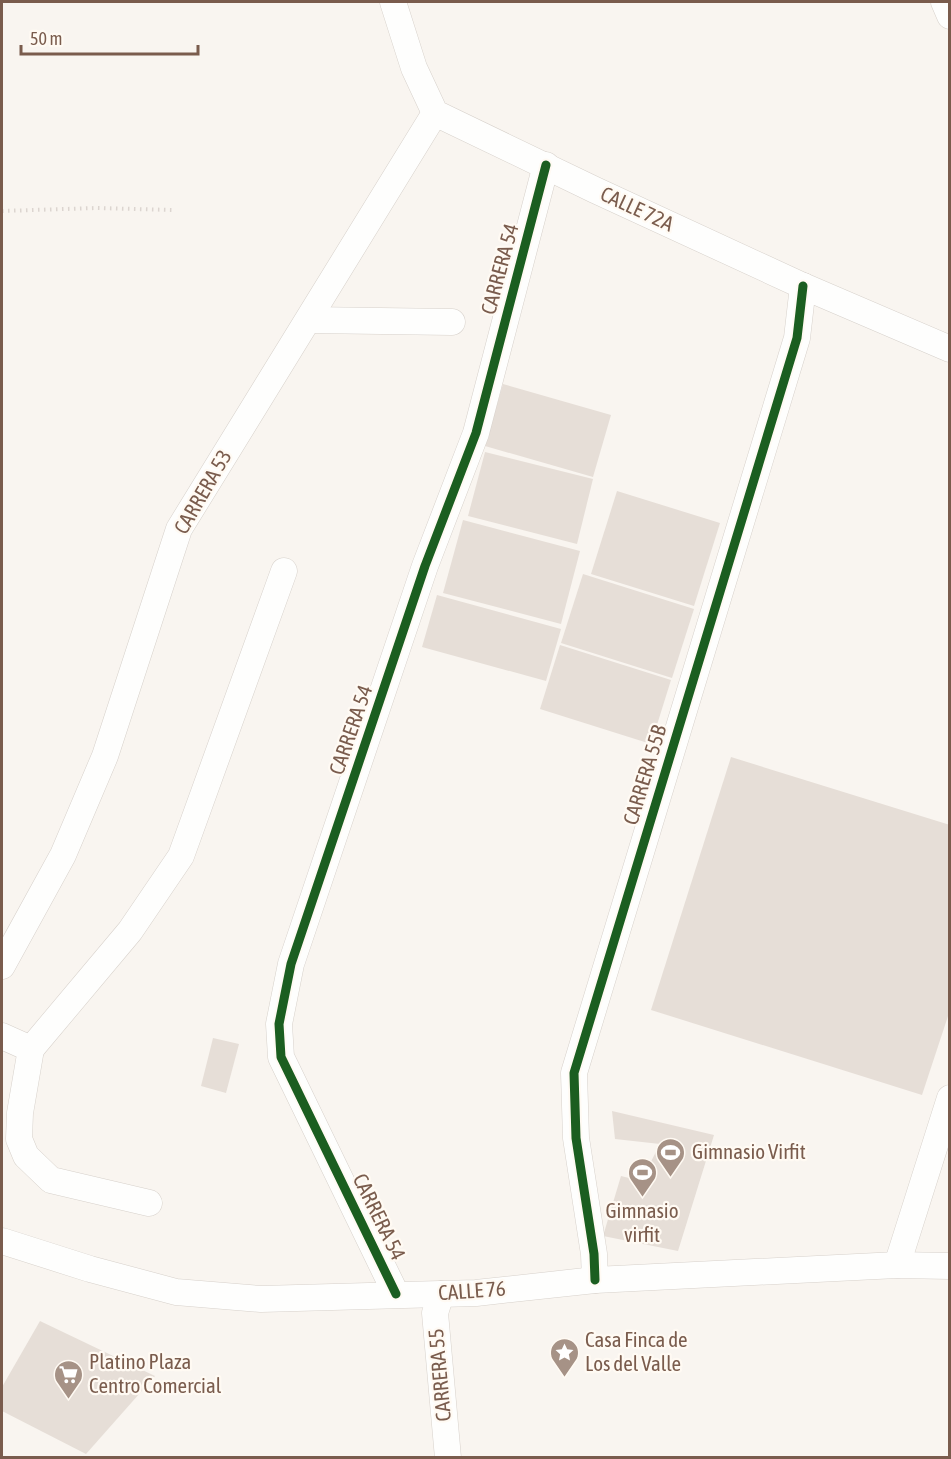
<svg xmlns="http://www.w3.org/2000/svg" width="951" height="1459" viewBox="0 0 951 1459" font-family="'Asap Condensed',sans-serif">
  <style>
    .building { fill: #e6ded7 }
    .lines { fill: none; stroke-linecap: round; stroke-linejoin: round }
    .minor-casing { stroke: #d7d1cb; stroke-width: 27 }
    .path { stroke: #dcd5d0; stroke-width: 4; stroke-dasharray: 1.5 4.5; stroke-linecap: butt }
    .minor { stroke: #fefefd; stroke-width: 26 }
    .cycleway-casing { stroke: #fffaf3; stroke-width: 13 }
    .cycleway { stroke: #1b5e20; stroke-width: 9 }
    .labels { text-anchor: middle; stroke-width: 4.5; stroke-linejoin: round; paint-order: stroke }
    .street-label { font-size: 21px; fill: #7a5c4d; stroke: #fffaf3 }
    .poi-label { font-size: 21px; fill: #7a5c4d; stroke: #fffaf3; text-anchor: start }
  </style>
  <rect width="100%" height="100%" fill="#f9f5f0"/>
  <g class="building">
    <path d="M503,384L611,415L593,477L485,446Z"/>
    <path d="M485,452L593,479L577,544L468,516Z"/>
    <path d="M617,491L720,523L694,606L591,574Z"/>
    <path d="M463,520L580,551L561,624L443,593Z"/>
    <path d="M583,574L694,609L672,678L561,643Z"/>
    <path d="M437,595L561,629L546,681L422,647Z"/>
    <path d="M560,645L671,680L651,744L540,709Z"/>
    <path d="M731,757L950,825V1010L922,1095L651,1010Z"/>
    <path d="M213,1038L239,1044L226,1093L201,1086Z"/>
    <path d="M612,1111L714,1135L678,1251L603,1236L621,1176L641,1181L660,1144L615,1139Z"/>
    <path d="M40,1321L155,1376L86,1454L2,1411V1387Z"/>
  </g>
  <g class="lines">
    <defs>
      <g id="minor">
        <path d="M393,2L414,68L435,113L595,190L803,286L950,349"/>
        <path d="M944,2L950,16"/>
        <path d="M309,320L452,322"/>
        <path d="M2,966L63,855L105,756L179,529L435,113"/>
        <path d="M2,1036L31,1049L20,1113L19,1139L26,1156L51,1180L149,1203"/>
        <path d="M31,1049L130,931L181,856L284,571"/>
        <path d="M2,1241L90,1269L176,1292L261,1299L476,1293L595,1280L897,1265L950,1266"/>
        <path d="M897,1265L950,1098"/>
        <path d="M595,1280L594,1254L576,1138L574,1073L797,338L803,286"/>
        <path d="M396,1294L281,1057L279,1024L291,964L425,566L476,433L546,165"/>
        <path d="M441,1294L435,1313L448,1458"/>
      </g>
    </defs>
    <use href="#minor" class="minor-casing"/>
    <path class="path" d="M2,211L96,208L174,210"/>
    <use href="#minor" class="minor"/>
    <defs>
      <g id="cycleway">
        <path d="M595,1280L594,1254L576,1138L574,1073L797,338L803,286"/>
        <path d="M396,1294L281,1057L279,1024L291,964L425,566L476,433L546,165"/>
      </g>
    </defs>
    <use href="#cycleway" class="cycleway-casing"/>
    <use href="#cycleway" class="cycleway"/>
  </g>
  <defs>
    <symbol id="stadium-pin" viewBox="-11 -11 22 30"><path d="M0 17L-7.5 6A9.5 9.5 0 1 1 7.5 6Z" fill="#a69286" stroke="#fffaf3"/><path d="M0-5a6.5 5 0 1 0 0 10a6.5 5 0 1 0 0-10ZM-3.5-1.8h7v3.6h-7Z" fill="#fff"/></symbol>
    <symbol id="sight-pin" viewBox="-11 -11 22 30"><path d="M0 17L-7.5 6A9.5 9.5 0 1 1 7.5 6Z" fill="#a69286" stroke="#fffaf3"/><path d="M0-6L1.8-2.2L6-1.7L2.9 1.2L3.7 5.4L0 3.3L-3.7 5.4L-2.9 1.2L-6-1.7L-1.8-2.2Z" fill="#fff"/></symbol>
    <symbol id="supermarket-pin" viewBox="-11 -11 22 30"><path d="M0 17L-7.5 6A9.5 9.5 0 1 1 7.5 6Z" fill="#a69286" stroke="#fffaf3"/><path d="M-6-5.5h2.5l.6 2H6L4.5 2H-2.5L-4.4-4H-6ZM-1.5 3.2a1.3 1.3 0 1 0 .1 0ZM3 3.2a1.3 1.3 0 1 0 .1 0Z" fill="#fff"/></symbol>
  </defs>
  <g fill-rule="evenodd">
    <use href="#stadium-pin" x="654" y="1136" width="33" height="45"/>
    <use href="#stadium-pin" x="626" y="1156" width="33" height="45"/>
    <use href="#sight-pin" x="548" y="1336" width="33" height="45"/>
    <use href="#supermarket-pin" x="52" y="1358" width="33" height="45"/>
  </g>
  <g class="labels">
    <g class="street-label">
      <text transform="translate(637 209) rotate(25)" y="7">CALLE 72A</text>
      <text transform="translate(500 269) rotate(-75)" y="7">CARRERA 54</text>
      <text transform="translate(203 492) rotate(-60)" y="7">CARRERA 53</text>
      <text transform="translate(351 730) rotate(-71)" y="7">CARRERA 54</text>
      <text transform="translate(645 775) rotate(-73)" y="7">CARRERA 55B</text>
      <text transform="translate(379 1217) rotate(64)" y="7">CARRERA 54</text>
      <text transform="translate(472 1291) rotate(-4)" y="7">CALLE 76</text>
      <text transform="translate(440 1375) rotate(-95)" y="7">CARRERA 55</text>
    </g>
    <g class="poi-label">
      <text x="692" y="1159">Gimnasio Virfit</text>
      <text x="642" y="1218" text-anchor="middle">Gimnasio<tspan x="642" dy="24">virfit</tspan></text>
      <text x="585" y="1347">Casa Finca de<tspan x="585" dy="24">Los del Valle</tspan></text>
      <text x="89" y="1369">Platino Plaza<tspan x="89" dy="24">Centro Comercial</tspan></text>
    </g>
  </g>
  <rect width="951" height="1459" fill="none" stroke="#7a5c4d" stroke-width="6"/>
  <path d="M21 45v9h177v-9" fill="none" stroke="#7a5c4d" stroke-width="3"/>
  <text x="30" y="45" font-size="18" fill="#7a5c4d" stroke="#fffaf3" stroke-width="4.5" paint-order="stroke">50 m</text>
</svg>
